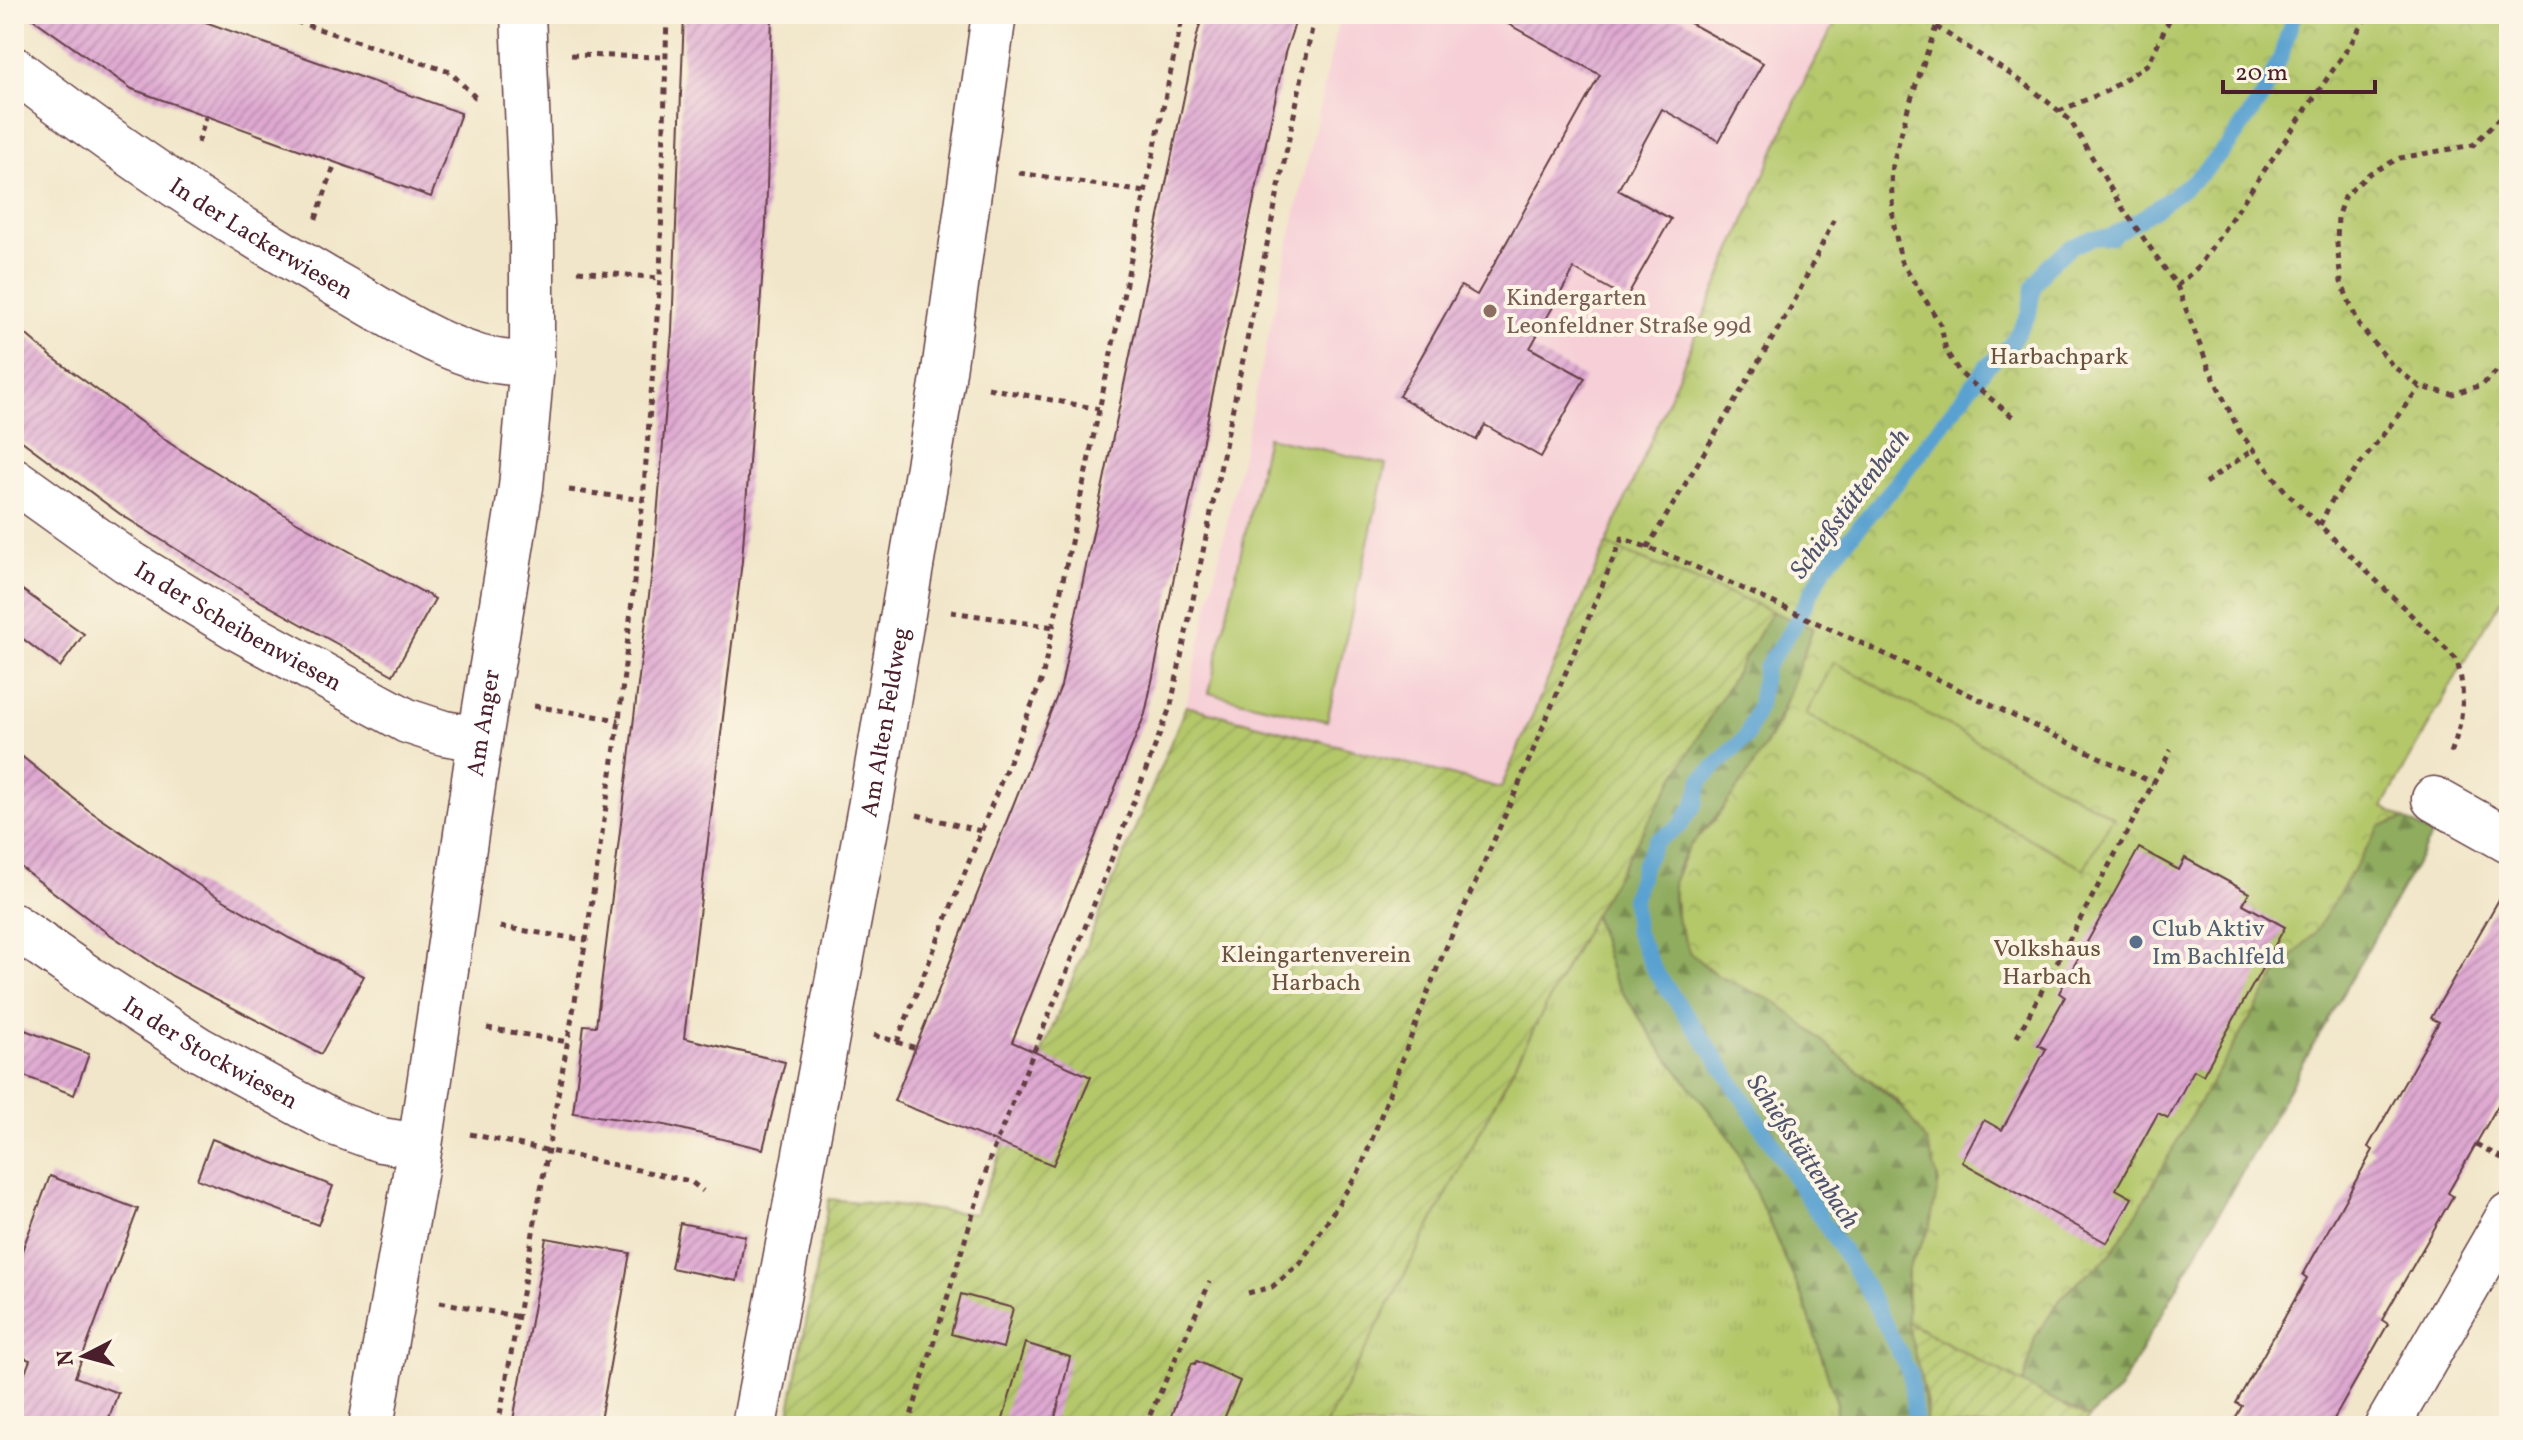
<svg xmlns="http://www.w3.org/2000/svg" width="2523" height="1440" viewBox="0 0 2523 1440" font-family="Vollkorn,serif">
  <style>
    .built { fill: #f6cfd7 }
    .grass { fill: url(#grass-tufts); stroke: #7f744b; stroke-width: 2 }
    .forest { fill: url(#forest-firs); stroke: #6c6645; stroke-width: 2 }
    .park { fill: url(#park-crowns); stroke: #7f744b; stroke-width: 2 }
    .garden { fill: url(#garden-furrows); stroke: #7f744b; stroke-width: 2 }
    .pitch { fill: #b4c86b; stroke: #7f744b; stroke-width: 2 }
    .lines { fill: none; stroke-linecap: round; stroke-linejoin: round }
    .stream { stroke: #59a1d0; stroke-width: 16 }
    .building { fill: url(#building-hatch) }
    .minor-casing { stroke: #633d43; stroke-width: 47 }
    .path { stroke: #633d43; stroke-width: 5; stroke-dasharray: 6 6; stroke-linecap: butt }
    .minor { stroke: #fff; stroke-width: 44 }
    .education-dot { fill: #8d6e63; stroke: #fcf5e5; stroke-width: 3 }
    .service-dot { fill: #5c6f8a; stroke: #fcf5e5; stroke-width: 3 }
    .labels { text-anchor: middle; stroke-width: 8; stroke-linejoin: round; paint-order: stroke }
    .street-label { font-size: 24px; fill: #4a1f2b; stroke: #fcf5e5 }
    .education-label { font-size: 24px; fill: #785e54; stroke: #fcf5e5; text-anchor: start }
    .park-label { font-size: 24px; fill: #6a523e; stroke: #fcf5e5 }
    .service-label { font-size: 24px; fill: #4e5e75; stroke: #fcf5e5; text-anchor: start }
    .water-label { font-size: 26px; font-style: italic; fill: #50536d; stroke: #fcf5e5 }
  </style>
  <defs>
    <pattern id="grass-tufts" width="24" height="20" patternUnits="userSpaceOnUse" patternTransform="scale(2)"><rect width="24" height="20" fill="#b4c86b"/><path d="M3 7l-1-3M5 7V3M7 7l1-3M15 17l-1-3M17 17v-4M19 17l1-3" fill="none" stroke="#9cab5d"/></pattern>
    <pattern id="forest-firs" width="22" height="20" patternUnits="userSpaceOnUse" patternTransform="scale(2)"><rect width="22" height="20" fill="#8fac5f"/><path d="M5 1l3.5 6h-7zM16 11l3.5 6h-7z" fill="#778b4f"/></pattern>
    <pattern id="park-crowns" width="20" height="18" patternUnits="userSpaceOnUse" patternTransform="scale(2)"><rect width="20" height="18" fill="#b4c86b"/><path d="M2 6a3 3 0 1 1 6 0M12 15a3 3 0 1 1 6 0" fill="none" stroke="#9cab5d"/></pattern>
    <pattern id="garden-furrows" width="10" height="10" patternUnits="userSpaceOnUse" patternTransform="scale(2)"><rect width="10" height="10" fill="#b4c86b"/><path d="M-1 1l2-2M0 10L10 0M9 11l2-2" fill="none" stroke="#9cab5d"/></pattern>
    <pattern id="building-hatch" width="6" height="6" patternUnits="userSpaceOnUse" patternTransform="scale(2)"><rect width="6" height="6" fill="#dfa9d2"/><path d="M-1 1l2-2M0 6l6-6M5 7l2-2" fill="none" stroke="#b789ab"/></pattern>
  </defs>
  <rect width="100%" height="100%" fill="#fcf5e5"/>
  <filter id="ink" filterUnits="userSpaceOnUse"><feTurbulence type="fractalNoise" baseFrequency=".0125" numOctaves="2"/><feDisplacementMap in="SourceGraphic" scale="16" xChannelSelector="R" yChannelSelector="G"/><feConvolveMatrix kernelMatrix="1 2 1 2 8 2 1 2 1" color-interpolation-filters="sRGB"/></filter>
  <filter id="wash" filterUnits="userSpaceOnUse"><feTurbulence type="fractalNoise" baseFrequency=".006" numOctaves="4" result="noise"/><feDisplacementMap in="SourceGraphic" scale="32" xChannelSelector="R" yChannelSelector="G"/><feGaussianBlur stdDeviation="1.8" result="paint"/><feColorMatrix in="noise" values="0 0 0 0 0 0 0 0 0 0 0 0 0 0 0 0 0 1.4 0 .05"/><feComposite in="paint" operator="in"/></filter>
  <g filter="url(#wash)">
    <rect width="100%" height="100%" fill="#f1e6c9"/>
    <path class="built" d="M1340,14H1840L1806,77L1501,788L1186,706Z"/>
    <path class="grass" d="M1594,914L1613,978L1660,1048L1733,1141L1804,1301L1837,1404V1426H1325Z"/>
    <g class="forest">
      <path d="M1772,611L1813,628C1787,699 1765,763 1713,820C1698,837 1674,861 1673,886C1672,922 1688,960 1721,977C1740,987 1764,992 1781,1005C1803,1022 1824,1043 1845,1061C1877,1087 1905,1103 1926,1140C1942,1168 1941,1206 1927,1234C1921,1245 1910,1258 1908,1271C1899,1325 1928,1373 1926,1426H1837V1404L1804,1301L1733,1141L1660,1048L1613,978L1594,914Z"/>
      <path d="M2404,819L2432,835L2119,1390L2088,1418L2023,1384L2035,1337L2064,1294L2109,1256L2138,1211L2188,1121L2278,972L2316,931L2380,826Z"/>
    </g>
    <path class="park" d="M1840,14H2509V588L2468,655L2383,807L2404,819L2380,826L2316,931L2278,972L2188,1121L2138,1211L2109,1256L2064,1294L2035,1337L2023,1384L1907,1322L1908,1269L1929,1230L1939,1182L1927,1142L1898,1101L1846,1061L1778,1003L1718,976L1690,953L1678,922L1673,883L1688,848L1717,817L1752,768L1778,723L1813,628L1606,545L1806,77Z"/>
    <g class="garden">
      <path d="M1606,545L1772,611L1594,914L1325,1426H787L829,1199L975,1214L1186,706L1501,788Z"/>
      <path d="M1907,1322L2088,1418L2085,1426H1926L1927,1403Z"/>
    </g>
    <g class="pitch">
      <path d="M1267,437L1386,464L1327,721L1209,693Z"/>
      <path d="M1834,662L2113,817L2084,869L1806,714Z"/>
    </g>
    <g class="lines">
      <path class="stream" d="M1916,1426L1910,1374L1866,1287L1715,1056L1654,970L1636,931L1633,899L1644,864L1656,841L1680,826L1695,804L1702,779L1746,737L1759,705L1765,668L1792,629L1826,565L1896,484L1986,367L2010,345L2029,314L2033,288L2047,266L2071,247L2092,238L2110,237L2154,210L2199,176L2228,146L2263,96L2281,56L2294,14"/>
    </g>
    <g id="blocks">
      <g class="building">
        <path d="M26,14H183L461,113L431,197L132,89Z"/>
        <path d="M684,14H772L766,224L742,561L684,1038L785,1062L763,1149L665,1125L573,1113L584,1025L596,1026L654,555L672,331Z"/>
        <path d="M1203,14H1298L1285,53L1145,714L1012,1042L1091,1077L1053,1165L894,1101L1061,686L1197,35Z"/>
        <path d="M1490,14H1674L1763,63L1719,141L1662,109L1618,190L1671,219L1626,298L1574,269L1530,348L1585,378L1541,457L1485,425L1476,440L1399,396L1461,286L1477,295L1600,75Z"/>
        <path d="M14,324L52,357L171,444L293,520L435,599L393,675L251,596L120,514L14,435Z"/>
        <path d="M14,584L84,634L60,667L14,632Z"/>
        <path d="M14,750L87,809L206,890L289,938L364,976L321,1054L172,976L99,927L14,862Z"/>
        <path d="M2139,848L2179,870L2185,858L2249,893L2243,904L2285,927L2203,1075L2194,1070L2168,1118L2158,1113L2116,1189L2132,1198L2107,1243L1962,1162L1984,1120L2002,1130L2046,1049L2038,1045L2065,997L2059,993Z"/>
        <path d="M2509,882V1086L2448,1193L2453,1196L2382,1320L2388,1324L2330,1426H2231L2242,1406L2236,1403L2307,1278L2303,1275L2373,1150L2368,1147L2439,1022L2431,1018Z"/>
        <path d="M14,1026L89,1054L74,1095L14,1072Z"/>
        <path d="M212,1139L333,1186L318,1225L197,1179Z"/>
        <path d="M50,1176L138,1209L75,1377L118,1393L106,1426H14V1401L30,1360L14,1354V1272Z"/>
        <path d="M680,1223L745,1236L737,1281L671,1268Z"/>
        <path d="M546,1238L630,1253L599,1426H512Z"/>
        <path d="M961,1294L1013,1308L1003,1348L951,1334Z"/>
        <path d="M1025,1343L1070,1357L1053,1426H1001Z"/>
        <path d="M1197,1361L1240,1381L1221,1426H1167L1192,1363L1195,1364Z"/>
      </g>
    </g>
  </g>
  <g filter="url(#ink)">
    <use href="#blocks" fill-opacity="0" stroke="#633d43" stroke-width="2"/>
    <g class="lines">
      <defs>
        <g id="minor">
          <path id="s1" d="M14,69C120,151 231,225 348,291C388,314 428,341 472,355C491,362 512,363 532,364"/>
          <path id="s2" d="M14,480L127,561L235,627L407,721L444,733L480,739"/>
          <path d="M2434,799L2509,841"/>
          <path id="s3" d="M14,926L90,979L197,1048L334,1123L381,1140L420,1146"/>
          <path id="s4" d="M371,1426L420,1146L480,739L521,487L532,364V224L523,14"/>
          <path id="s5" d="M754,1426L871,802L943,378L994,14"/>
          <path d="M2387,1426L2509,1215"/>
        </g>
      </defs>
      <use href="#minor" class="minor-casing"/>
      <g class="path">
        <path d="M273,14L450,72L475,97H480"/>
        <path d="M1916,14L2027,85L2070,120L2121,206L2177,286L2208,366L2239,431L2286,492L2456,659C2467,691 2463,722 2451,753"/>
        <path d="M1936,27L1908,108L1891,171L1893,221L1901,261L1941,325L1946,351L1960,373L2013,417"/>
        <path d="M571,55L665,57"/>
        <path d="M2509,109L2473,145L2400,158L2370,173L2344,197L2338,215L2337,244L2341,282L2359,325L2393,366L2420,387L2452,394L2482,385L2503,365L2509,346"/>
        <path d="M2059,111L2107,91L2148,64L2172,14"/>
        <path d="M198,143L206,117"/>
        <path d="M1019,173L1145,192"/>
        <path d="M316,219L335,163"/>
        <path d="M578,271L660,278"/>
        <path d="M2177,286L2199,266L2350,45L2368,14"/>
        <path d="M988,388L1099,409"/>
        <path d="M2205,483L2254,449"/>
        <path d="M569,490L643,500"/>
        <path d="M2320,525L2331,502L2420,387"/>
        <path d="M1647,548L1793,304L1834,220"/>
        <path d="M951,612L1054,627"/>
        <path d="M534,706L619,720"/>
        <path d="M917,815L981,831"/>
        <path d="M500,927L586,940"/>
        <path d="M487,1028L568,1042"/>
        <path d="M874,1035L897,1042L1042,679L1183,14"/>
        <path d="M2017,1037L2171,750"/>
        <path d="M897,1042L916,1048"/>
        <path d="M470,1134L690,1181L703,1191"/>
        <path d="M2476,1144L2509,1162"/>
        <path d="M14,1262L17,1263"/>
        <path d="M1248,1293L1272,1287L1300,1264L1361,1168L1438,966L1519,784L1622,538L1676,558L1887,655L2153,783"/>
        <path d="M440,1302L519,1317"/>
        <path d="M498,1426L586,940L619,720L643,500L660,278L667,14"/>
        <path d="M908,1426L991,1155L1084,930L1171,705L1315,14"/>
        <path d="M1145,1426L1210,1282"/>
      </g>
      <use href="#minor" class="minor"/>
    </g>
  </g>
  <circle class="education-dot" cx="1490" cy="311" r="8"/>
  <circle class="service-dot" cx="2136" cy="942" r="8"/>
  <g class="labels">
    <g class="street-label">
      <text dy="8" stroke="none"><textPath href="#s1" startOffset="300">In der Lackerwiesen</textPath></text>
      <text dy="8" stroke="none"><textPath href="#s2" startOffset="268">In der Scheibenwiesen</textPath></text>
      <text dy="8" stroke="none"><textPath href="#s5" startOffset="716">Am Alten Feldweg</textPath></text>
      <text dy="8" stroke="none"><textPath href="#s4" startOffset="712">Am Anger</textPath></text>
      <text dy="8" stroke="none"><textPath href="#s3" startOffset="234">In der Stockwiesen</textPath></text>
    </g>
    <g class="education-label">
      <text x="1506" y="305">Kindergarten<tspan x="1506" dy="28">Leonfeldner Straße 99d</tspan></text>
    </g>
    <g class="park-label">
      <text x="2059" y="364">Harbachpark</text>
      <text x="2047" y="956">Volkshaus<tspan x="2047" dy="28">Harbach</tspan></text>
      <text x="1316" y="962">Kleingartenverein<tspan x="1316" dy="28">Harbach</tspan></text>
    </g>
    <g class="service-label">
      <text x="2152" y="936">Club Aktiv<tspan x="2152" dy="28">Im Bachlfeld</tspan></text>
    </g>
    <g class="water-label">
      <text transform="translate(1849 503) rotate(-53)" y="9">Schießstättenbach</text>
      <text transform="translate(1804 1151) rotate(56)" y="9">Schießstättenbach</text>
    </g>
  </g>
  <rect width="2523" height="1440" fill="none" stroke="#fcf5e5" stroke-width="48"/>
  <g transform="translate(84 1356) rotate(264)" stroke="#fcf5e5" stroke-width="6" paint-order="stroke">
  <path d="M0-6L14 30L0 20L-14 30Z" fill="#4a1f2b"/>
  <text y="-12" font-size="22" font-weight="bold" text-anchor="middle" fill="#4a1f2b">N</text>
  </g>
  <path d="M2223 80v12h152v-12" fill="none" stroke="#4a1f2b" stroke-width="4"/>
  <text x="2235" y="80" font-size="24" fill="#4a1f2b" stroke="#fcf5e5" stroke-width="6" paint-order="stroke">20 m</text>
</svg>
